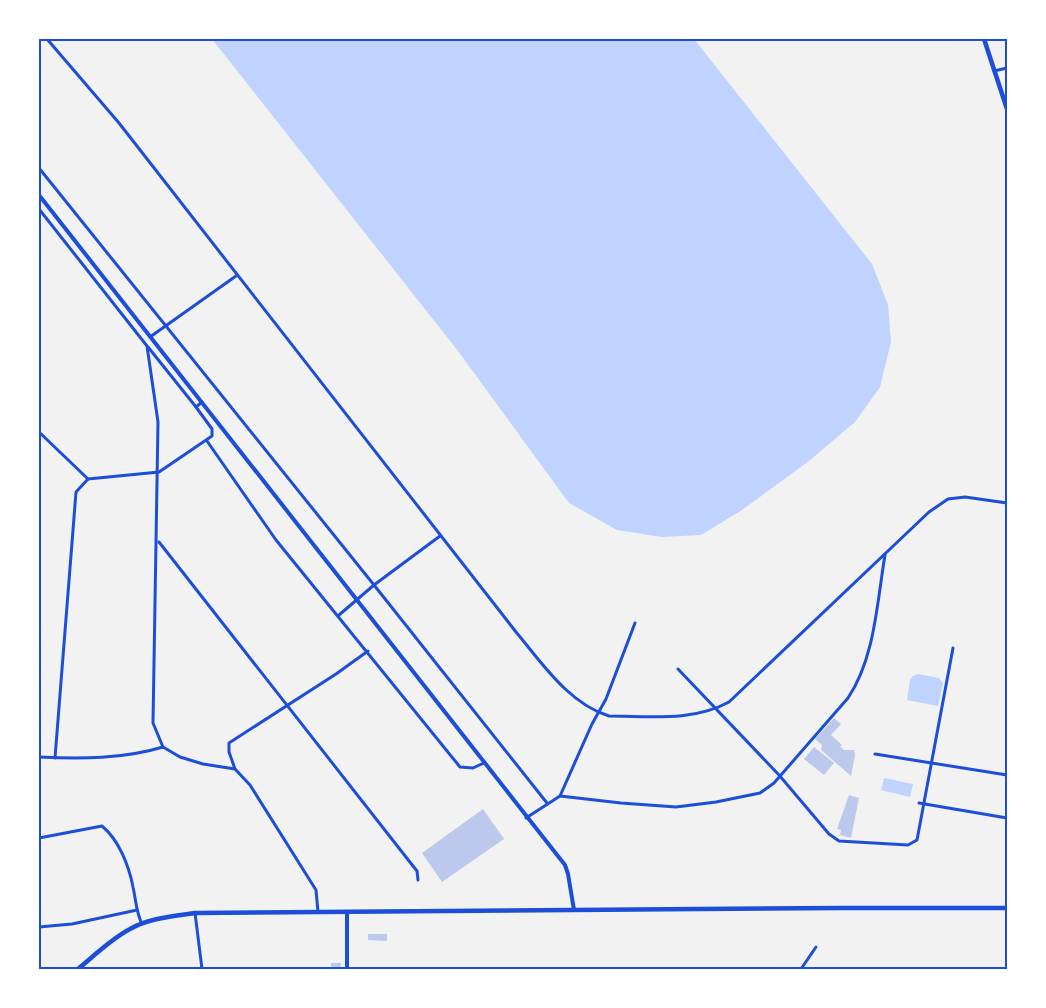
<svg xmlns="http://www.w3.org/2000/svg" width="1046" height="1008" viewBox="0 0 1046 1008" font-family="'Source Sans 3',sans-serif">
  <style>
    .water { fill: #bfd3fe }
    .building { fill: #bdc9ec }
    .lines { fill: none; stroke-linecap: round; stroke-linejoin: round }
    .minor { stroke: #1d4ed8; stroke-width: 3 }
    .tertiary { stroke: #1d4ed8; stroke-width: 4 }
    .secondary { stroke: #1d4ed8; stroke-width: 4.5 }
    .primary { stroke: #1d4ed8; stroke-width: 4.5 }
    .neatline { fill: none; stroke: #1d4ed8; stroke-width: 2 }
  </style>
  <rect width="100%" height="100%" fill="#f2f2f2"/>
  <g class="water">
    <path d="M212,39H694L872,264L888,305L891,342L880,387L855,422L809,461L742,510L701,535L662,537L617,530L569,503L458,351Z"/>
    <path d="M918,674L939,678L943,683L938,706L907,700L910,680L913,676Z"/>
    <path d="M884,778L913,784L910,797L881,790Z"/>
  </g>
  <g class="building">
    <path d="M834,718L841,724L831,735L842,745L840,746L844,750H854L855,755L851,776L821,750L822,745L815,739Z"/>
    <path d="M814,747L834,763L824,775L804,759Z"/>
    <path d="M849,795L859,798L851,838L840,835L841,830L837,829Z"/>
    <path d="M483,809L504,839L442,882L422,853Z"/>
    <path d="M368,934H387V941L368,940Z"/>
    <path d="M331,963H341L340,969H331Z"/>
  </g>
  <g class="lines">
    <g class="minor">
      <path d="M47,39L119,123L516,632C542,663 569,704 609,716C649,716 693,722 729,702L929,512L948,499L965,497L1007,503"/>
      <path d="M994,71L1007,68"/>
      <path d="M39,168L374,585L547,803"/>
      <path d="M39,209L147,346L158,422L153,723L163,747L180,757L203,764L235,769L250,785L316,890L318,912"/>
      <path d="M150,337L236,276"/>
      <path d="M148,347L196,407"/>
      <path d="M39,432L88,479L159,472L212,436V429L196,407L202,402"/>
      <path d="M207,441L276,540L460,767L473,768L484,763"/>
      <path d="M159,542L413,866L417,871L418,880"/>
      <path d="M339,615L374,585L440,536"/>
      <path d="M678,669L779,775L829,834L839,841L908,845L917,840L953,648"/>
      <path d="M875,754L1007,775"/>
      <path d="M39,757C80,759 124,759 163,747"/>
      <path d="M55,758L76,492L88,479"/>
      <path d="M235,769L229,752V743L336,674L368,651"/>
      <path d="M560,796L621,803L676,807L716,802L760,793L774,783L848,698C875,658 877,602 885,555"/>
      <path d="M919,803L1007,818"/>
      <path d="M526,818L560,796L592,724L606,699L635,623"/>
      <path d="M39,838L102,826C119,840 129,866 133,887C136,900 136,912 142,924"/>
      <path d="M195,913L202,969"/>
      <path d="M39,927L72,924L137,910"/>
      <path d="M539,969H540"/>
      <path d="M801,969L816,947"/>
    </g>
    <g class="tertiary">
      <path d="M39,195L565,865L568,874L574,910"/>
      <path d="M347,969V912"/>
    </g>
    <path class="secondary" d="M984,39L1007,109"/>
    <path class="primary" d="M78,969C95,955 111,939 130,929C149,918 174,916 195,913L842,908H1007"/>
  </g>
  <rect width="1046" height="1008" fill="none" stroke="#ffffff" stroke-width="81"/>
  <rect x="40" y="40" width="966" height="928" class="neatline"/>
</svg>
